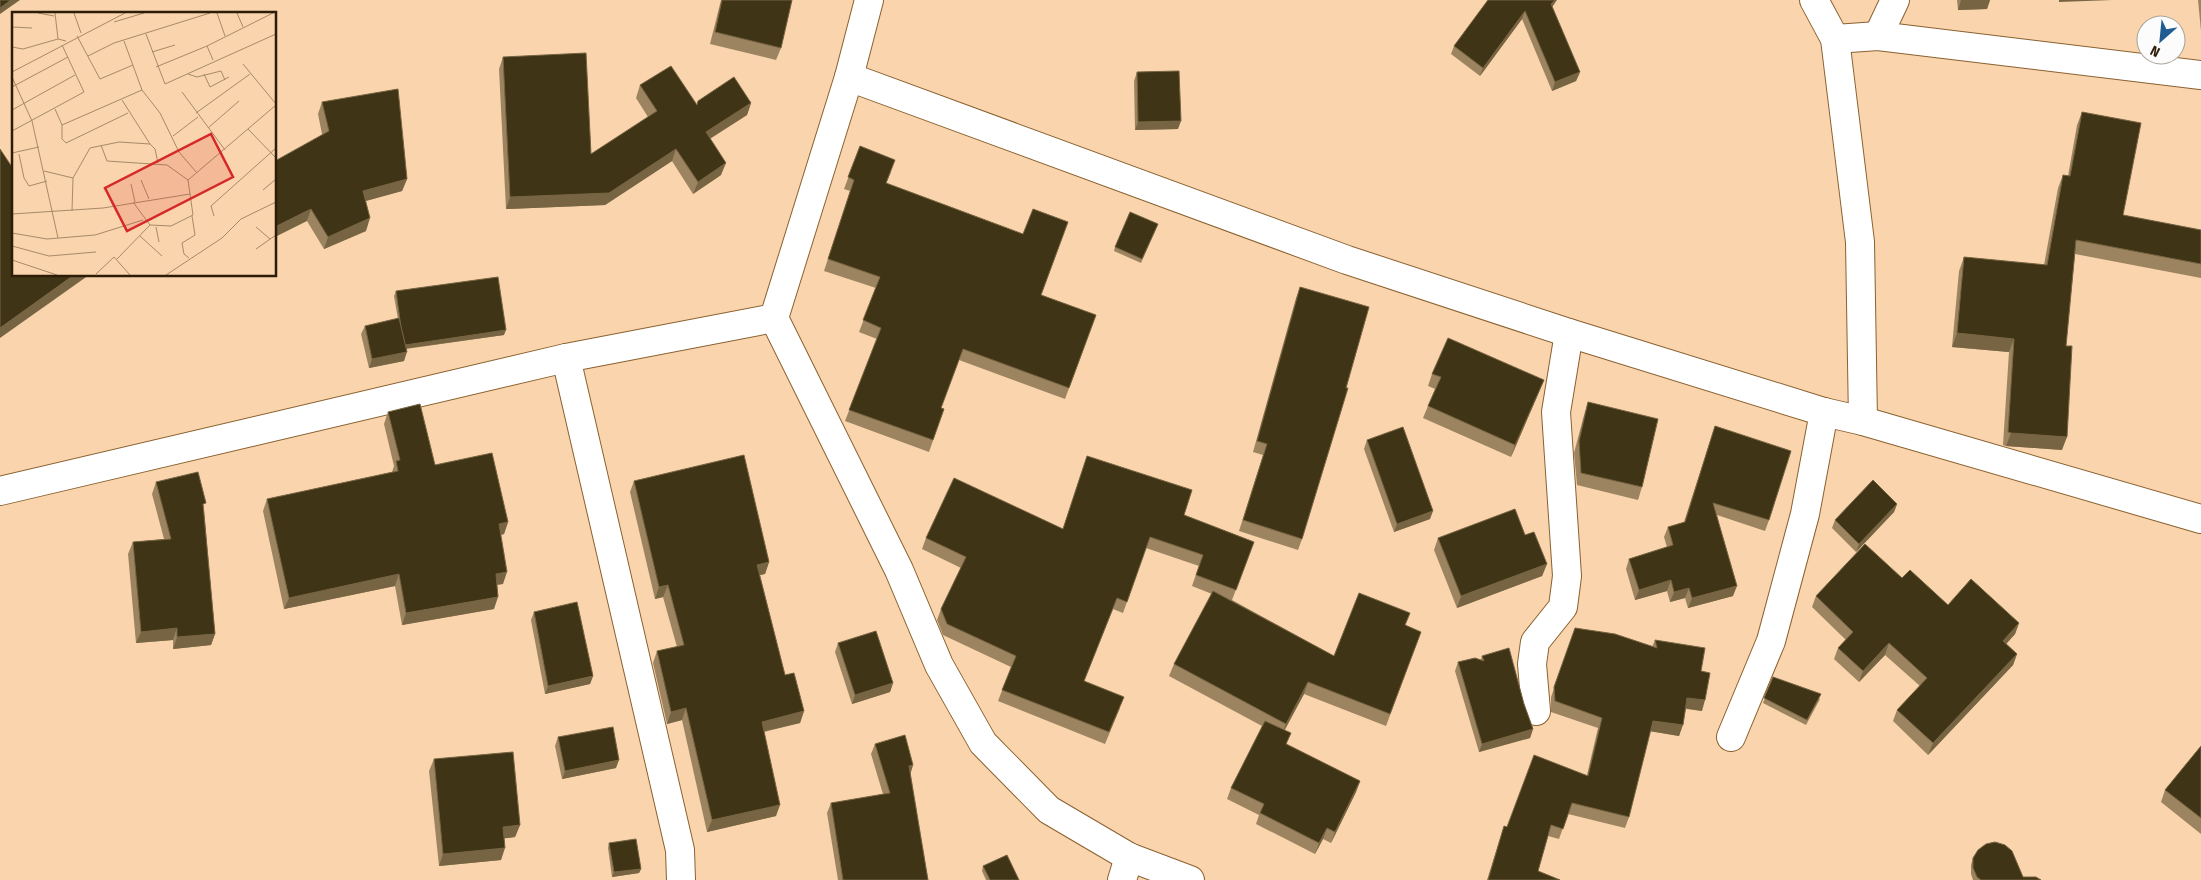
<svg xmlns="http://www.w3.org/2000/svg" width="2201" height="880" viewBox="0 0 2201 880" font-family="'Fira Sans Condensed',sans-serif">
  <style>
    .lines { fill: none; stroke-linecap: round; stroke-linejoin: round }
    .street-casing { stroke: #8a6130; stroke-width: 30 }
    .street { stroke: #fff; stroke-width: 28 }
    .wall { fill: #9c8460 }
    .shaded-wall { fill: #776442 }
    .building { fill: #3f3415; stroke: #776442 }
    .inset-road { fill: none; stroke: #a78a6a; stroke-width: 1 }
    .view { fill: #d62828; fill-opacity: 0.15; stroke: #d62828; stroke-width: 2.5 }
    .inset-edge { fill: none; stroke: #2d1c07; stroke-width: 2.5 }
  </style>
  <rect width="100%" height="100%" fill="#f9d4ac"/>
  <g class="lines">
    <defs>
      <g id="street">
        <path d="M1814,0L1835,39L1860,242L1863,421"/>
        <path d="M1878,36L1895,0"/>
        <path d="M1835,39L1878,36L2201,75"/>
        <path d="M849,77L869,0"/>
        <path d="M566,358L680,850L681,880"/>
        <path d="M0,491L566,358L774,318"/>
        <path d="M1536,711L1532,664L1535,642L1563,607L1567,576L1556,412L1569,333"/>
        <path d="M1731,737L1771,641L1805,514L1824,412"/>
        <path d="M1122,880L1129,857"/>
        <path d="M1190,880L1129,857L1049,810L983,743L939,665L899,570L774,318L849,77L1347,260L1569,333L1824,412L1863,421L2201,519"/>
      </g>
    </defs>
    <use href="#street" class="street-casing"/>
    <use href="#street" class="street"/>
  </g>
  <g class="wall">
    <path d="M721,0H792L781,48L776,60L710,44Z"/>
    <path d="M1488,0L1552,7L1580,72L1576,81L1552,91L1522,19L1480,76L1451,54L1454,46Z"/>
    <path d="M1957,0H1990L1987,9L1958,10Z"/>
    <path d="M2198,0H2201V31Z"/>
    <path d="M503,57L591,154L648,117L636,98L640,85L697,105L751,103L747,115L710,139L721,175L693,194L672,161L605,205L506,209L499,69Z"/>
    <path d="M1137,72L1178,129L1135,130L1134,81Z"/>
    <path d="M322,102L407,179L402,191L366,201V231L324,249L307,221L322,134L318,114Z"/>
    <path d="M2082,112L2123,215L2201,230V278L2075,254L2066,346L2062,450L2006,446L2003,445L2009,352L1952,347L1959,271L1964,257L2044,265L2058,188L2063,175L2068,176L2077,125Z"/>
    <path d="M860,146L891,172L886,184L1041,295L1096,315L1065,399L959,360L941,408L944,409L929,452L845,421L877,339L859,332L876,288L824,271L850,191L844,189Z"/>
    <path d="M1156,229L1141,263L1114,251L1115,247Z"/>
    <path d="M1300,287L1302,539L1298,550L1239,531L1263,455L1253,452L1296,298Z"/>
    <path d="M396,291L504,335L406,349L404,361L369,368L361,334L365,326L398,319L394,296Z"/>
    <path d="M1432,374L1539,392L1511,457L1423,418L1435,389L1428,386Z"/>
    <path d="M1588,402L1642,487L1638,500L1577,485L1574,453L1584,415Z"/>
    <path d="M388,412L435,465L508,522L504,534L501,535L503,584L497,585L494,609L402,625L395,586L284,609L263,511L267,499L392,472L394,466L384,424Z"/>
    <path d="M1715,426L1769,520L1765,531L1717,515L1733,596L1688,608L1685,598L1670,602L1667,591L1635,600L1626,569L1629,559L1667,547L1664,537L1668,527L1684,522Z"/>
    <path d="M1367,440L1430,519L1394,532L1364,449Z"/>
    <path d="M1087,456L1184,515L1254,542L1232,600L1334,656L1405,625L1421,632L1386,726L1304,694L1284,730L1287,744L1360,781L1356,792L1331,843L1323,839L1315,854L1256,824L1259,815L1227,799L1231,788L1262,726L1169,676L1174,664L1212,594L1192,586L1199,566L1146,548L1123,613L1113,609L1084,681L1120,708L1105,744L998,701L1011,667L943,635L937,620L941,609L961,568L922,549L926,538L1063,529Z"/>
    <path d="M634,481L769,562L765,574L760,575L785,675L804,711L800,723L764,732L776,816L707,832L682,720L667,724L653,663L657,651L677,647L663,597L655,599L630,492Z"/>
    <path d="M156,482L204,510L215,634L211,645L173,649V640L136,643L128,554L133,542L164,539L152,494Z"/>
    <path d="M1897,504L1894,512L1856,552L1832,528L1835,520Z"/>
    <path d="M1525,535L1547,564L1542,576L1457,608L1434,550L1438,538Z"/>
    <path d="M1902,578L1948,605L2019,623L2015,634L2006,644L2017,654L2013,665L1928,755L1893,721L1897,710L1920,686L1885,655L1859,682L1834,659L1838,648L1846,640L1812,607L1816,596Z"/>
    <path d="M534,612L593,676L590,684L545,694L531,620Z"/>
    <path d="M1575,628L1652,647L1655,640L1701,671L1702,711L1686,709L1679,736L1650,731L1629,817L1625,828L1568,814L1559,839L1548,836L1538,871L1560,880H1487L1504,826L1507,827L1587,775L1598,728L1551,712V697Z"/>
    <path d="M838,643L893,683L890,692L852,704L835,652Z"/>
    <path d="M1482,656L1524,704L1533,729L1530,738L1479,752L1455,671L1458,662L1481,660Z"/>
    <path d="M1773,677L1820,699L1806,725L1763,703Z"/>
    <path d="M558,737L616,768L562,779L555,746Z"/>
    <path d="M875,744L913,765L910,774L928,880H838L827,813L831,803L883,794L871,754Z"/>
    <path d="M2201,746V834L2161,802L2165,790Z"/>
    <path d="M434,759L520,825L515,837L504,838L501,860L439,866L429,771Z"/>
    <path d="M609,843L641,869L639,873L612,877L608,848Z"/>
    <path d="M1973,858L2023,877L2041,880H1973L1971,874V865Z"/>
    <path d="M983,866L1019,880H986L982,871Z"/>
  </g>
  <g class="shaded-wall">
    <path d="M11,0H20L0,14V8Z"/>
    <path d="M1555,0H1557L1548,13L1551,4Z"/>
    <path d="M1961,0H1990L1987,9L1958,10Z"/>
    <path d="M2059,0H2112L2059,2Z"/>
    <path d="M1525,11L1522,19L1480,76L1483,68Z"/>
    <path d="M1580,72L1576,81L1552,91L1555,82Z"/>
    <path d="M751,103L747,115L701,144L706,132Z"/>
    <path d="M1181,121L1178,129L1135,130L1138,122Z"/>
    <path d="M676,149L672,161L605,205L506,209L510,197Z"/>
    <path d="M726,163L721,175L693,194L698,182Z"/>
    <path d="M407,179L402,191L358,203L363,191Z"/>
    <path d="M311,209L307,221L275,237V227Z"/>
    <path d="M370,218L366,231L324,249L328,237Z"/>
    <path d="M74,275H89L0,338V328Z"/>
    <path d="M506,330L504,335L402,349L404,345Z"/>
    <path d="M1957,333L2014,339L2009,352L1952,347Z"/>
    <path d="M407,352L404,361L369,368L372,359Z"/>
    <path d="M1544,380L1539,392L1511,457L1515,445Z"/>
    <path d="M2011,433L2067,437L2062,450L2006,446Z"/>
    <path d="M1897,504L1894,512L1856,552L1859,544Z"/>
    <path d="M1433,511L1430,519L1394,532L1397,524Z"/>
    <path d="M508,522L504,534L495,536L499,524Z"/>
    <path d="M769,562L765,574L753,576L757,565Z"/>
    <path d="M1547,564L1542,576L1457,608L1461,596Z"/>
    <path d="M507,572L503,584L491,585L496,574Z"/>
    <path d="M399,574L395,586L284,609L289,598Z"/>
    <path d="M1671,580L1667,591L1635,600L1639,590Z"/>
    <path d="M668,585L663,597L655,599L659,587Z"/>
    <path d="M1737,586L1733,596L1688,608L1692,598Z"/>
    <path d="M1689,588L1685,598L1670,602L1674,592Z"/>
    <path d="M498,597L494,609L402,625L406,613Z"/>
    <path d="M2019,623L2015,634L1999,652L2003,641Z"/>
    <path d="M177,628L173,640L136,643L141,632Z"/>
    <path d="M215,634L211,645L173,649L177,637Z"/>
    <path d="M1889,643L1885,655L1859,682L1863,671Z"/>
    <path d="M2017,654L2013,665L1928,755L1933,743Z"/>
    <path d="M593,676L590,684L545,694L548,686Z"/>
    <path d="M1308,682L1304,694L1281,737L1286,724Z"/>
    <path d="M893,683L890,692L852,704L855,695Z"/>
    <path d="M1687,698L1705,700L1702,711L1684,708Z"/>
    <path d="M686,708L682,720L667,724L671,712Z"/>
    <path d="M804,711L800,723L757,733L762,722Z"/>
    <path d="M1653,721L1683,725L1679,736L1649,731Z"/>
    <path d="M1533,729L1530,738L1479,752L1482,744Z"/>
    <path d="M619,760L616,768L562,779L565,771Z"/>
    <path d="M913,765L910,775L909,766Z"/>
    <path d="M1360,781L1356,792L1331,843L1335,832Z"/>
    <path d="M780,805L776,816L707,832L712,820Z"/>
    <path d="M520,825L515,837L499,839L503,827Z"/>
    <path d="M1327,828L1323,839L1315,854L1319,843Z"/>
    <path d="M505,848L501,860L439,866L443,854Z"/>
    <path d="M641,869L639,873L612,877L614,872Z"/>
  </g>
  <g class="building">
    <path d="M0,0H11L0,8Z"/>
    <path d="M722,0H792L781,48L715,32Z"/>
    <path d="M1488,0H1555L1551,4L1580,72L1555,82L1525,11L1483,68L1454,46Z"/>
    <path d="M586,53L591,154L657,111L640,85L671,66L697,105L698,101L734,77L751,103L706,132L726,163L698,182L676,149L609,193L510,197L503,57Z"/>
    <path d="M1179,71L1181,121L1138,122L1137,72Z"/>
    <path d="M398,89L407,179L363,191L370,218L328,237L311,209L275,227V161L329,131L322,102Z"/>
    <path d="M2082,112L2141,123L2123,215L2201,230V264L2076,240L2066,346H2072L2067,437L2011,433L2008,432L2014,339L1957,333L1964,257L2047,265L2063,175L2070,176Z"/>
    <path d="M860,146L895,160L886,183L1023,234L1033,209L1068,222L1041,295L1096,315L1069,388L963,349L941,408L944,409L933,440L849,410L881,328L863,320L880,277L828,259L854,180L848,177Z"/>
    <path d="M0,149L14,170V275H74L0,328Z"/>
    <path d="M1130,212L1158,224L1142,259L1115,247Z"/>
    <path d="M498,277L506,330L405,345L401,328L396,291Z"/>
    <path d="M1300,287L1369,307L1346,388H1348L1302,539L1243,520L1267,444L1257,441Z"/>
    <path d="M399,318L407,352L372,359L365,326Z"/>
    <path d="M1448,338L1544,380L1515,445L1428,406L1441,377L1432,374Z"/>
    <path d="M1588,402L1658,419L1642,487L1581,473L1579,441Z"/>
    <path d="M420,404L435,465L492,453L508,522L499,524L507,572L496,574L498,597L406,613L399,574L289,598L267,499L398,471L396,461L400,460L388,412Z"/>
    <path d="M1715,426L1791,451L1769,520L1713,503L1737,586L1692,598L1689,588L1674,592L1671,580L1639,590L1629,559L1673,545L1668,527L1685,522Z"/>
    <path d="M1403,427L1433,511L1397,524L1367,440Z"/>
    <path d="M744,455L769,562L757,565L785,675L794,673L804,711L762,722L780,805L712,820L686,708L671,712L657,651L684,645L668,585L659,587L634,481Z"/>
    <path d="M1087,456L1192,490L1184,515L1254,542L1236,590L1196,575L1203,555L1150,537L1127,602L1117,598L1084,681L1124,697L1109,732L1002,690L1016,656L947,624L941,609L966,557L926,538L954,478L1063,529Z"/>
    <path d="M198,472L206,503L203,504L215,634L177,637V628L141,632L133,542L171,539L156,482Z"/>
    <path d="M1873,480L1897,504L1859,544L1835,520Z"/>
    <path d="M1515,509L1525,535L1534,532L1547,564L1461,596L1438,538Z"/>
    <path d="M1865,544L1902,578L1910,570L1948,605L1971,579L2019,623L2003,641L2017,654L1933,743L1897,710L1927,678L1889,643L1863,671L1838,648L1853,632L1816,596Z"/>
    <path d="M1213,591L1334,656L1359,593L1410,613L1405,625L1421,632L1390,714L1308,682L1286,724L1174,664Z"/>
    <path d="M577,602L593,676L548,686L534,612Z"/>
    <path d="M1575,628L1615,634L1657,648L1655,640L1705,648L1701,671L1710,673L1705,700L1687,698L1683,725L1653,721L1629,817L1572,803L1563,829L1551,825L1538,871L1560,880H1488L1504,826L1507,827L1534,755L1588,776L1602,718L1555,701L1554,687Z"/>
    <path d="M876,631L893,683L855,695L838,643Z"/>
    <path d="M1509,648L1524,704L1533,729L1482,744L1458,662L1475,658L1484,661L1482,656Z"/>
    <path d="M1773,677L1821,694L1807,720L1764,698Z"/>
    <path d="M1265,721L1291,733L1286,744L1360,781L1335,832L1327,828L1319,843L1260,813L1264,804L1231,788Z"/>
    <path d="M613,727L619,760L565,771L558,737Z"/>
    <path d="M905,735L913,765L909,766L928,880H843L831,803L890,793L875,744Z"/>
    <path d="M2201,746V818L2165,790Z"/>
    <path d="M513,752L520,825L503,827L505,848L443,854L434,759Z"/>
    <path d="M636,839L641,869L614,872L609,843Z"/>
    <path d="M1995,842L2005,845L2012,851L2023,877H2036L2041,880H1981L1977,877L1973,868V858L1978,850L1986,844Z"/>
    <path d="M1007,855L1019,880H990L983,866Z"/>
  </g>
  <g transform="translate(12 12)">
    <rect width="264" height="264" fill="#f9d4ac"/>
    <path class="inset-road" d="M26,1L42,4M43,1L46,27M62,1L69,21M205,1L213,24M225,1L231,15M102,10L132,1M0,15L20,16M134,22L153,72L264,22M65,24L88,67L121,53M112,29L130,78L148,101L167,140L185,161M195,34L201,48M0,35L11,37L46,27L54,29M140,40L163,33M76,44L102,31L198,1M231,52L264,92M144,55L195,34L261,1M0,60L113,1M176,62L185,65L209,59L213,68M192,62L198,75L217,65M0,65L20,109L46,226M0,75L56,45M170,80L213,138M110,88L138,132M43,97L50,113V127L54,131L116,101M0,98L63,63M184,101L238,62M50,113L130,78M196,116L227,89M236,117L264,146M0,119L72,80L50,33M161,124L186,105M0,141L27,135M7,142L12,166L17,174L35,169M32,159L61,166M129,168L137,187M176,168L264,93M119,172L123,190M251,178L264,167M121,190L138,213L159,214L181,203L178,182M60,199L61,166L78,136L107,130L138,132L143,137L146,151M0,202L91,196L178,182L176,168L155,153L95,149L89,133M202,204L199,194L264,136M144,215L147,230M244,215L258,227M0,221L35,227L83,223L131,208M128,224L150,244M0,234L37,244L84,240M244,237L264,223M177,246L172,242L170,231L183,223L180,204M105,247L138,213M0,248L45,263M84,262L102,245L118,263M154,263L210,226L229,207L264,190"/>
    <path class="view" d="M199,122L221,165L115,219L93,176Z"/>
    <rect width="264" height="264" class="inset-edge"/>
  </g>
  <g transform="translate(2161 40) rotate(207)"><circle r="24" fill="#fcfcfc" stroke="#a9a29a"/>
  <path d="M0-4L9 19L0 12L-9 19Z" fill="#1f5c92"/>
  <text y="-8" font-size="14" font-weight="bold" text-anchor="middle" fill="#2d1c07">N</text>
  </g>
</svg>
